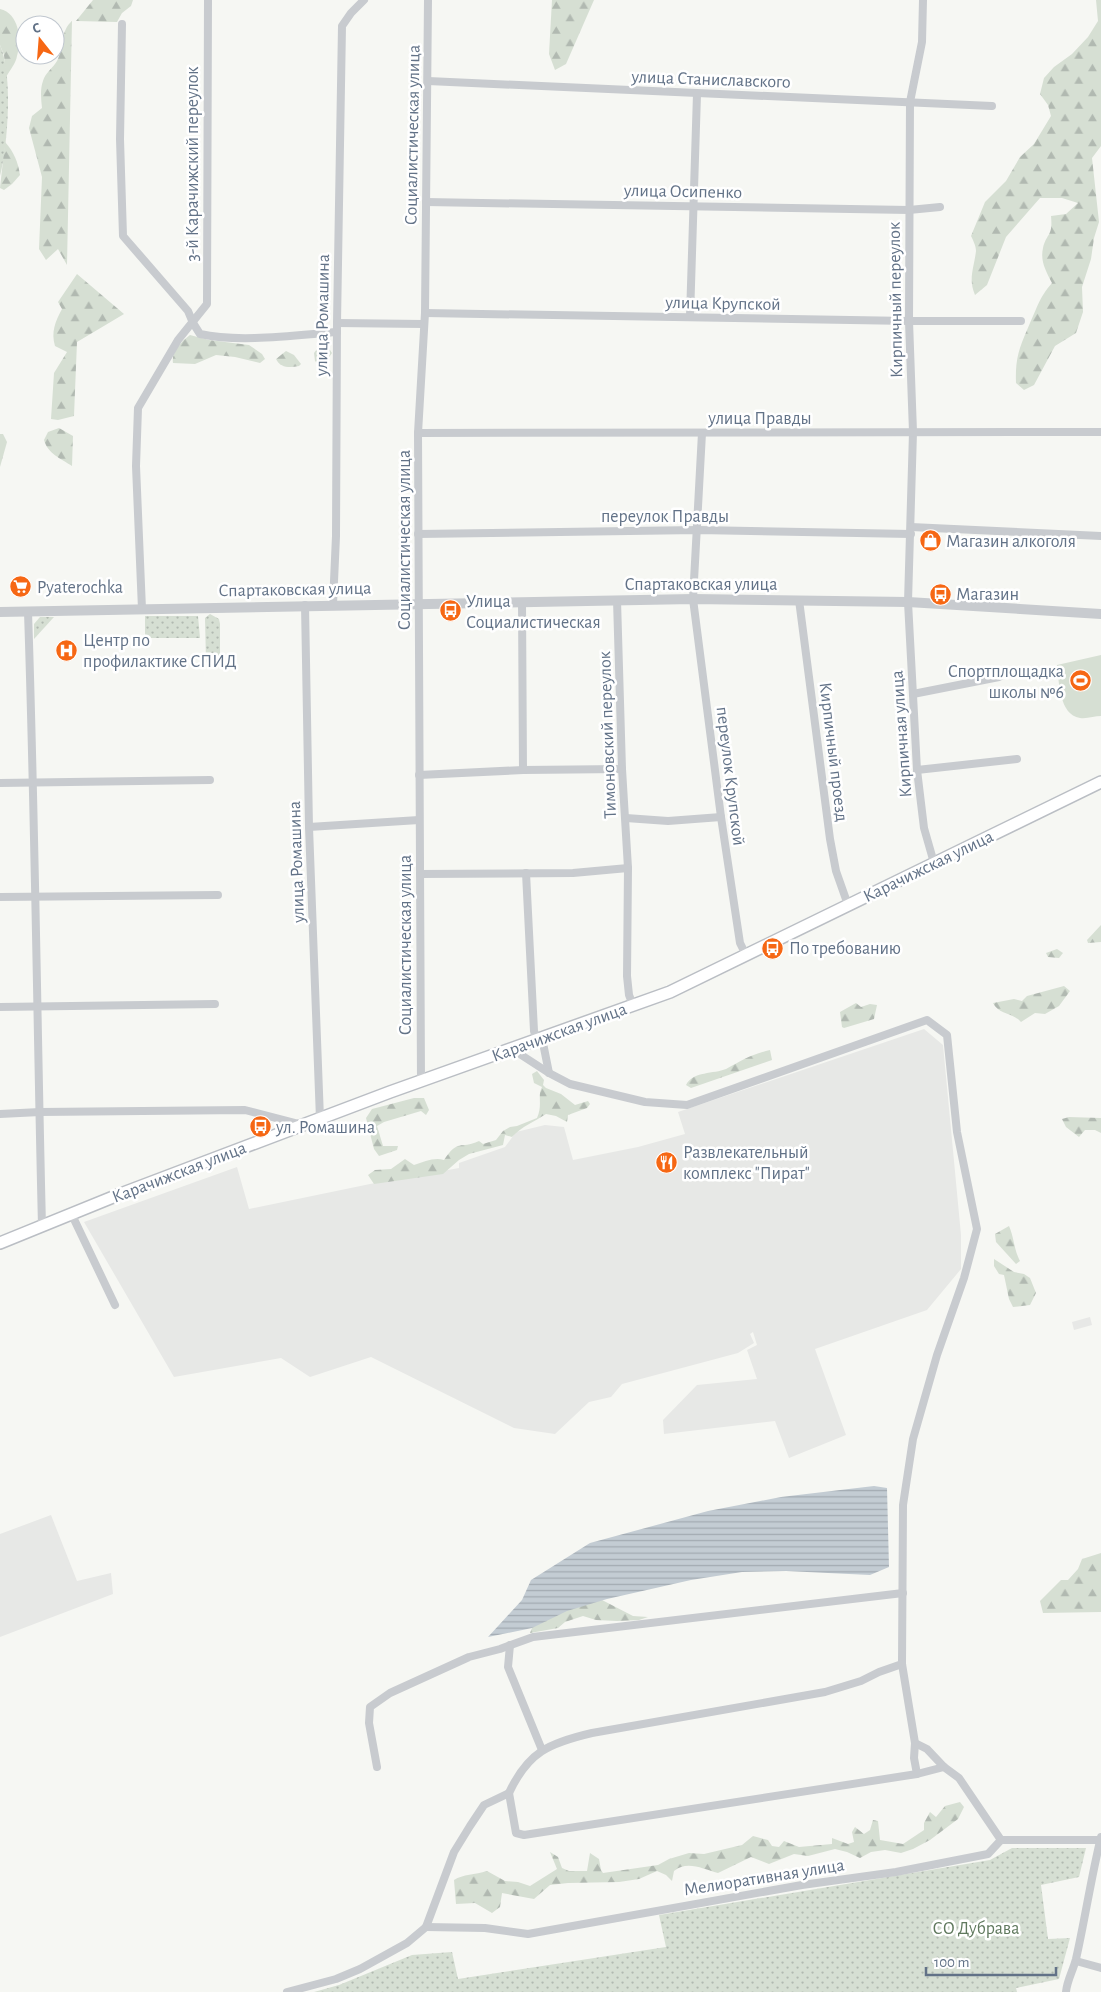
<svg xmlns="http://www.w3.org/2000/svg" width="1101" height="1992" viewBox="0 0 1101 1992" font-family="'Alegreya Sans',sans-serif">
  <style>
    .built { fill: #e7e8e6 }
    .grass { fill: url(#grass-dots) }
    .forest { fill: url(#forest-firs) }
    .pitch { fill: #d6dfd3 }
    .water { fill: url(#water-rules) }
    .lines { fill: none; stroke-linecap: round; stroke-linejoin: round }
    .secondary-casing { stroke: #babec4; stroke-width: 14 }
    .minor { stroke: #c8cbcf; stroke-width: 8 }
    .tertiary { stroke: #c8cbcf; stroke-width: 10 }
    .secondary { stroke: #fff; stroke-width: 11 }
    .labels { text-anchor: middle; stroke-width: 5; stroke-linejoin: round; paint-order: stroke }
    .street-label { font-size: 18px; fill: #627287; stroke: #fff }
    .poi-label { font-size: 18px; fill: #627287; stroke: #fff; text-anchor: start }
    .park-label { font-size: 18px; fill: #60795e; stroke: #fff }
  </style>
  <defs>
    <pattern id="grass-dots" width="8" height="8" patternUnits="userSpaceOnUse" patternTransform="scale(1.25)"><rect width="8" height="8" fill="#d6dfd3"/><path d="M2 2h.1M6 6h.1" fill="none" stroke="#b1b9b1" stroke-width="1.8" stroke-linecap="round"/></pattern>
    <pattern id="forest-firs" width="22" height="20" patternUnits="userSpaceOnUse" patternTransform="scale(1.25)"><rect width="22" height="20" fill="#d6dfd3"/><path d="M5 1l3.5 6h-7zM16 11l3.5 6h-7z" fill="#b1b9b1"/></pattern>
    <pattern id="water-rules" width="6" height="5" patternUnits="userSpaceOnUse" patternTransform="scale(1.25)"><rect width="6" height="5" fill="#c3ccd3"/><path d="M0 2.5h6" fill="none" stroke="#a2aab1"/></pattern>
  </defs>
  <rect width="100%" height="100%" fill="#f6f7f3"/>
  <g class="built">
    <path d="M924,1029L943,1045L961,1235V1269L927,1310L815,1349L846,1435L789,1458L775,1421L664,1434L663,1420L697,1385L757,1379L747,1350L757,1345L753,1332L750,1334L754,1343L738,1353L622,1384L611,1397L589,1402L555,1434L514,1428L371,1357L310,1377L281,1358L174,1377L84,1222L237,1167L249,1209L370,1184L459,1168V1163L505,1147L516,1132L545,1125L564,1127L573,1160L638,1147L685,1134L678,1112Z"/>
    <path d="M1090,1317L1092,1325L1074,1330L1072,1322Z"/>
    <path d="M51,1515L77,1581L111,1573L113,1594L0,1637V1534Z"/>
  </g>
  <g class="grass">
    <path d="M0,45C13,75 8,143 0,176Z"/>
    <path d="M210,614L219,619L220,624V655L218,664L211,665L207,663L206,661L205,618Z"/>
    <path d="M145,616H198L200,638H145Z"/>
    <path d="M40,617H54L34,639V624Z"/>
    <path d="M1012,1848H1086L1079,1877L1041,1885L1048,1939L1070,1938L1059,1979L1016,1988L1017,1992H314L339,1985L412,1955L452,1952L458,1979L666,1947L659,1915L990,1860Z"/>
  </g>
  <g class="forest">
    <path d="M93,0H133L131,6L122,13L117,22L76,21Z"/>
    <path d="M552,0H594L566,64L555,70L549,54Z"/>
    <path d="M1096,0H1101V146L1092,158L1099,222L1094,238L1091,259L1082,287L1083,312L1076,333L1055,346L1034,385L1024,390L1016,383C1015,356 1020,347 1030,323C1038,306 1039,298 1052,283C1046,271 1040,261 1043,248C1047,232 1053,237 1051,216L1066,214L1078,203L1062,198H1040L1006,237L987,285L975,295C968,279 974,268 976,251C976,246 973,240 971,236L985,202L1006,181L1020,157L1034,144L1051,116L1048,105L1040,94L1044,78L1054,67L1072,54L1088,37L1098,21Z"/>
    <path d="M0,9C19,13 22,40 17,56C16,63 10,70 6,77L4,55L0,45Z"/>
    <path d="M72,21L67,265L58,249L46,260L39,249L42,177L29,128L32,116L42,108C41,99 40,89 43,81C45,73 53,68 57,61C64,48 60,31 72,21Z"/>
    <path d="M5,142C14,152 18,162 20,175L12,184L4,190L0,188Z"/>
    <path d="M77,274L124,314L77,342L74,416L58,420L51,419L54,373L67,352L55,346C51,332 55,322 62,309L58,302Z"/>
    <path d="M190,335L209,340L249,345L262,354L265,359L260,363L235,357L216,355L195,364L173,363C171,352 182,341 190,335Z"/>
    <path d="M328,347L332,353L322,367L315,361L314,353L317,349Z"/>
    <path d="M286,351L294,355L301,364L299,366C290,368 280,368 276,359Z"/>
    <path d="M59,428L73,436L72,466C60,458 48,454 44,440L48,432Z"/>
    <path d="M0,434H3L7,442L0,467Z"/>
    <path d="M1101,925V942L1088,943L1087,940Z"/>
    <path d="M1057,949L1063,953L1059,958L1048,957L1046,953Z"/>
    <path d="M1064,986L1070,991L1059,1006L1045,1014L1035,1013L1021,1022C1012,1012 999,1015 993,1003L1014,999L1022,1001L1027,996Z"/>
    <path d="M856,1003L861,1007L870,1004L877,1005L874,1019L844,1028L842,1027L840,1012Z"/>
    <path d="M770,1050L772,1060L691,1088L686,1085C693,1071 714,1074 726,1069C743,1060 750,1055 770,1050Z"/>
    <path d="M537,1071L544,1080L543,1085L546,1088L561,1094L575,1105L588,1101L590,1104L587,1108L568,1115L567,1122L556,1116L546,1114C534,1122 522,1126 512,1137L505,1135L503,1145L469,1154L459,1160L443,1174L374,1184L368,1175L375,1170L391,1169L405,1159L414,1165C424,1162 434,1157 444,1160C459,1138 459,1150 479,1141L483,1144L496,1140L503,1131L510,1127L517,1126L537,1118C543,1105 537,1096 542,1087L534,1083L532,1074Z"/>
    <path d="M414,1098H424L429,1110L426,1115L421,1111L384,1122L377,1126L383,1146H398L397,1150L379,1156L374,1149L366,1118L372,1109Z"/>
    <path d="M1069,1117L1101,1118V1133L1095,1130H1085L1079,1137L1066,1127L1062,1119Z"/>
    <path d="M1009,1226C1014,1237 1014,1250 1020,1261L1016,1264L996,1242L995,1234Z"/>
    <path d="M994,1259L1014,1272L1024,1274L1030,1278L1036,1293L1030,1305L1013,1307L1009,1299L1004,1275L999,1274L994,1266Z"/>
    <path d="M1101,1553V1612L1043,1613L1040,1601L1061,1580H1068L1078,1569L1082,1559Z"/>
    <path d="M602,1600L633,1616L648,1617L639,1620L617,1621L596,1620L583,1616L565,1622L558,1628L530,1633L534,1623L573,1606Z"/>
    <path d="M960,1802L964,1807L958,1819L930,1840L913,1849L901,1853L885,1850L871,1852L860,1858L847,1852L835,1849L808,1856L794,1854L769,1864L751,1857L718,1873C703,1869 687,1860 674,1871L672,1881L666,1875L657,1871L639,1879L619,1882L568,1883L550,1885L534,1899L502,1893L500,1907L492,1913L475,1903L456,1904L454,1880C463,1874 475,1875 487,1871L505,1881L518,1882L530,1886L557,1869L550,1852L558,1857L562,1868L569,1871H587L590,1853L599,1859L601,1870L603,1873L658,1865L669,1859L689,1853L704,1854L742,1845L753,1836L768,1840L772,1846L779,1847L784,1841L799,1847L832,1844V1838L848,1844L854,1842L852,1832L855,1827L864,1834L870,1830L873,1820L878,1821L880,1840L903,1844L924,1830V1823L930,1812L936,1817L945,1806Z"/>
  </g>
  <path class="pitch" d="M1101,655V716C1095,716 1087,719 1080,718C1059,715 1059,681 1057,665Z"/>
  <path class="water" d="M874,1486L887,1488L889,1567L870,1575L786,1571L742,1572L691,1580L607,1599L567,1611L532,1628L488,1637L522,1600L531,1580L590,1543L708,1511L781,1497Z"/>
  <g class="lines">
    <defs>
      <path id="secondary" d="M0,1243L118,1195L390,1092L670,992L1101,782"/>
    </defs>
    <use href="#secondary" class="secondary-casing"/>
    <g class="minor">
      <path d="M923,0L922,42L910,102L909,321L913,432L908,602L917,770L924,828L934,863"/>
      <path d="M122,24L120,139L123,236L188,311L193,323L200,334C239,343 297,335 337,332"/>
      <path d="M428,81L992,106"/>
      <path d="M426,202L909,210L940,207"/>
      <path d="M425,313L909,321H1021"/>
      <path d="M690,317L697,94"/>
      <path d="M337,323L423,324"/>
      <path d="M418,433L1101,432"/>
      <path d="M702,433L693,599L721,817L740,943L746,955"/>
      <path d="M911,527L1101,536"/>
      <path d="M418,534L698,530L911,534"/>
      <path d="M617,600L622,769L628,868L627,976L629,995L633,1005"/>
      <path d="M799,600L830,839L836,871L848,905"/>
      <path d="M522,602L523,770"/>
      <path d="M333,604L336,536L337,323L342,26L351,13L364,0"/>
      <path d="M305,605L309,827L320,1119"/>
      <path d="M142,609L136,466L138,408L178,340L207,304L208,0"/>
      <path d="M28,612C35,817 37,1022 42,1226"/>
      <path d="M913,694L999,677"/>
      <path d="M917,770L1017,759"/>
      <path d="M419,775L523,770L622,769"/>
      <path d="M0,783L210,780"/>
      <path d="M626,818L668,821L721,817"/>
      <path d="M309,827L419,820"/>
      <path d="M526,873L534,1031L537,1041"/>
      <path d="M420,874L573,873L628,868"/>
      <path d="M0,897L218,895"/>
      <path d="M0,1007L215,1004"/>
      <path d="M542,1038L549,1073"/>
      <path d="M512,1049L549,1073L570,1084L645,1102L687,1105L927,1020L947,1035L957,1132L977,1229L964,1278L937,1355L913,1439L903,1505L902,1664L915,1743L927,1749L944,1767L959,1778L1001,1840"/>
      <path d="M421,1081L418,433L425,313L428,0"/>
      <path d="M0,1114L40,1112L245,1110L303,1125"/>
      <path d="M72,1215L115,1305"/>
      <path d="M510,1645L508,1667L542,1750"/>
      <path d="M915,1743L914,1758L917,1774"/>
      <path d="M377,1767L369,1723L370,1707L390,1693L469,1657L500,1649L533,1637L903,1593"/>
      <path d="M509,1793L516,1833L524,1835L917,1774L944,1767"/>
      <path d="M426,1927L485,1928L528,1934L802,1885L896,1872L988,1854L1001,1840H1100"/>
      <path d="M1076,1961L1101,1968"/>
      <path d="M287,1992L336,1979L360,1969L407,1943L426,1927L454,1852L470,1826L484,1805L509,1793C528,1752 549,1743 592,1733L825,1692L861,1681L879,1672L902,1664"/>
      <path d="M1066,1992C1067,1980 1073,1971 1076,1959C1085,1919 1091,1878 1101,1837"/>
    </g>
    <path class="tertiary" d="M0,612L693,599L908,602L1101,614"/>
    <use href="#secondary" class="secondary"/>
  </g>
  <defs>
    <symbol id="shop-disc" viewBox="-11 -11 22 22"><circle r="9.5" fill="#f66714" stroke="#fff"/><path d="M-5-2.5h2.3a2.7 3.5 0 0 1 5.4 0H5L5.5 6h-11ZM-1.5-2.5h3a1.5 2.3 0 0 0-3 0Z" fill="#fff"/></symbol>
    <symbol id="supermarket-disc" viewBox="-11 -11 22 22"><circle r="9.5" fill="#f66714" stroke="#fff"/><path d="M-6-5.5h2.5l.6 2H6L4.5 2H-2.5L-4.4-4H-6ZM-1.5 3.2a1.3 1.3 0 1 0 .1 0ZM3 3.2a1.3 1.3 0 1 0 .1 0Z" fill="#fff"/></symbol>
    <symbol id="bus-disc" viewBox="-11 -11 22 22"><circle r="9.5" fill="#f66714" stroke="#fff"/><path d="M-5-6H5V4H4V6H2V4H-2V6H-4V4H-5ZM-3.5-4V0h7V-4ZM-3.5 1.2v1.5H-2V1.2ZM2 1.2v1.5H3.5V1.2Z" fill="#fff"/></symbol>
    <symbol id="hospital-disc" viewBox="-11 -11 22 22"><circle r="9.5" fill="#f66714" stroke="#fff"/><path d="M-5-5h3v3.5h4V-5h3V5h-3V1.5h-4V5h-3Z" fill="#fff"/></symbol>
    <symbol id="stadium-disc" viewBox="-11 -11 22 22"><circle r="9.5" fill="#f66714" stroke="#fff"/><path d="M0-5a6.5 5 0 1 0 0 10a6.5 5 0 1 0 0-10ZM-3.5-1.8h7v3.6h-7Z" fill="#fff"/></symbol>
    <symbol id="restaurant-disc" viewBox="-11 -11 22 22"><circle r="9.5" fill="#f66714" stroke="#fff"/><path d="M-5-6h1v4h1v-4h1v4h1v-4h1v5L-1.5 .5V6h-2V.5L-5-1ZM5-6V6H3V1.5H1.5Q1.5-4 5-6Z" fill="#fff"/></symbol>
  </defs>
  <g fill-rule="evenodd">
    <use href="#shop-disc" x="918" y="528" width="25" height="25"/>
    <use href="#supermarket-disc" x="8" y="574" width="25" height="25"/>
    <use href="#bus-disc" x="928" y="582" width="25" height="25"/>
    <use href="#bus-disc" x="438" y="598" width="25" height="25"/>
    <use href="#hospital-disc" x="54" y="638" width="25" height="25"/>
    <use href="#stadium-disc" x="1068" y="668" width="25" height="25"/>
    <use href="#bus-disc" x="760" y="936" width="25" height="25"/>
    <use href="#bus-disc" x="248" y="1114" width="25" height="25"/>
    <use href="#restaurant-disc" x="654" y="1150" width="25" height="25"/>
  </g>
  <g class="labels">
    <g class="street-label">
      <text transform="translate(711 79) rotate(2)" y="6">улица Станиславского</text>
      <text transform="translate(412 135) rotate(-89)" y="6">Социалистическая улица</text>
      <text transform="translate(192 164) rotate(-90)" y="6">3-й Карачижский переулок</text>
      <text transform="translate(683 191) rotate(1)" y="6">улица Осипенко</text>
      <text transform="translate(895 300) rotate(-91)" y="6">Кирпичный переулок</text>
      <text transform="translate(723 303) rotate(1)" y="6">улица Крупской</text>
      <text transform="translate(322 315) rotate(-89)" y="6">улица Ромашина</text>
      <text x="760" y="424">улица Правды</text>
      <text x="665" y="522">переулок Правды</text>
      <text transform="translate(404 540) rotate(-90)" y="6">Социалистическая улица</text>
      <text x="701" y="590">Спартаковская улица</text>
      <text transform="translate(295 589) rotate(-1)" y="6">Спартаковская улица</text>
      <text transform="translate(901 734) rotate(-94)" y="6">Кирпичная улица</text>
      <text transform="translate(607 735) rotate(-92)" y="6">Тимоновский переулок</text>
      <text transform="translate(834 752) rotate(83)" y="6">Кирпичный проезд</text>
      <text transform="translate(731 776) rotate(83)" y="6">переулок Крупской</text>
      <text transform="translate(296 862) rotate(-92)" y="6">улица Ромашина</text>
      <text transform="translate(928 866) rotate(-26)" y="6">Карачижская улица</text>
      <text transform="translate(405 945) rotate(-90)" y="6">Социалистическая улица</text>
      <text transform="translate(559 1032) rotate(-20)" y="6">Карачижская улица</text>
      <text transform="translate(179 1172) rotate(-21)" y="6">Карачижская улица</text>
      <text transform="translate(764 1877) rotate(-9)" y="6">Мелиоративная улица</text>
    </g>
    <g class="poi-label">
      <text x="946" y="547">Магазин алкоголя</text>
      <text x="37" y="593">Pyaterochka</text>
      <text x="956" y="600">Магазин</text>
      <text x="466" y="607">Улица<tspan x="466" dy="21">Социалистическая</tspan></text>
      <text x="83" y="646">Центр по<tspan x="83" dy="21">профилактике СПИД</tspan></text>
      <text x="1064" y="677" text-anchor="end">Спортплощадка<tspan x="1064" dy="21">школы №6</tspan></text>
      <text x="789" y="954">По требованию</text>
      <text x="276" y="1133">ул. Ромашина</text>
      <text x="683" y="1158">Развлекательный<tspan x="683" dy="21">комплекс "Пират"</tspan></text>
    </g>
    <g class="park-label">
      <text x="976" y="1934">СО Дубрава</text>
    </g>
  </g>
  <g transform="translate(40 40) rotate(343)"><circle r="24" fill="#ffffff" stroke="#c0c7cf"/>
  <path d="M0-4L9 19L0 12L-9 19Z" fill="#f66714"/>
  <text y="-8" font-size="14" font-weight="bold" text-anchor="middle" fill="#627287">С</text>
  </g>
  <path d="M926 1967v8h130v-8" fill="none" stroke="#627287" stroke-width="2.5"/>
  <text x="934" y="1967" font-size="15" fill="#627287" stroke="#ffffff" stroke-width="4" paint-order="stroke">100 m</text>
</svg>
